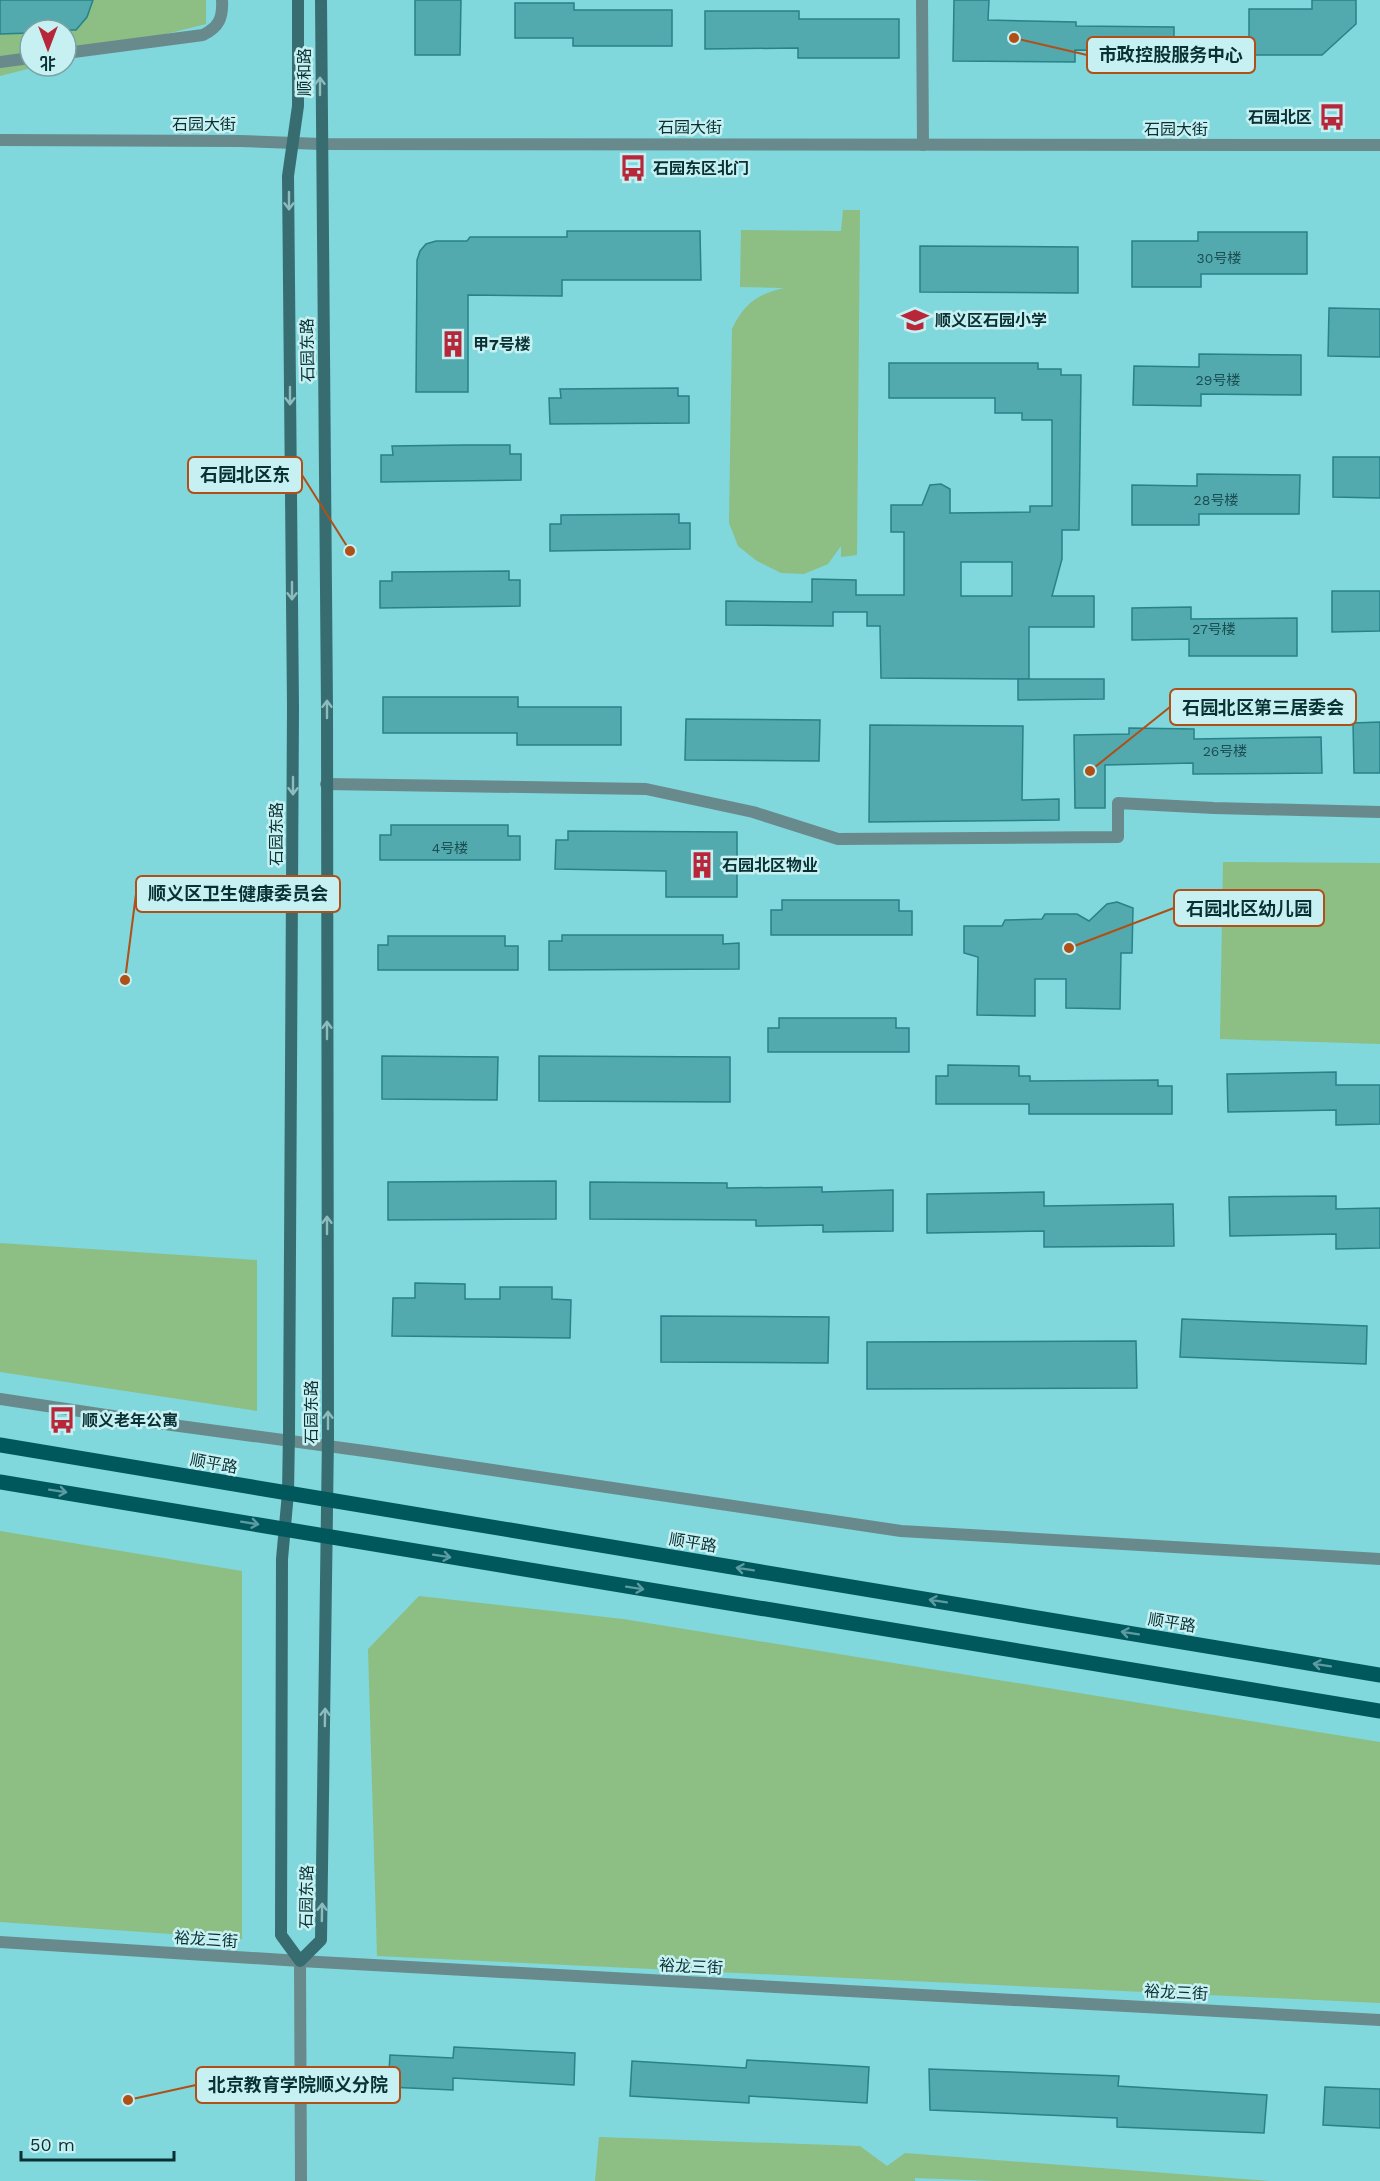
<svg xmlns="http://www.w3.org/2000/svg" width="1380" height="2181" viewBox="0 0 1380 2181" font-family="'Work Sans','Noto Sans SC',sans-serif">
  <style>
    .green { fill: #8dbe83 }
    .building { fill: #52a9ae; stroke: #268388; stroke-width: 1.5; fill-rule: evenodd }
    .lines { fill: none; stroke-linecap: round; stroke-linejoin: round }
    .minor { stroke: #698a8c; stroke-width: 12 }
    .tertiary { stroke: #698a8c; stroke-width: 12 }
    .secondary { stroke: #376d70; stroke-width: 12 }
    .primary { stroke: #00585c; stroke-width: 15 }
    .oneway { stroke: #8dbcbe }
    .oneway2 { stroke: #5a9ca0 }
    .labels { text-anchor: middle; stroke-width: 5; stroke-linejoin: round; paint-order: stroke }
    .number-label { font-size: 14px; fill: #1b4e51 }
    .street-label { font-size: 16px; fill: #093032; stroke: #c7f0f2 }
    .poi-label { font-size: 16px; font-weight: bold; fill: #093032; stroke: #c7f0f2; text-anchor: start }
    .leader { fill: none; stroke: #b04f16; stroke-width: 2 }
    .callout-dot { fill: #b04f16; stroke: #c7f0f2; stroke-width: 2 }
    .callout { fill: #c7f0f2; stroke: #b04f16; stroke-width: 2 }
    .callout-label { font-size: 18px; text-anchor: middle; font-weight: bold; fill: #093032 }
  </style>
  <rect width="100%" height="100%" fill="#80d7dc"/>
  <g class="green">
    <path d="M0,0H206V24L66,59V30H30V66H39L0,76Z"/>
    <path d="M843,210H860L857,555L841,557V546L828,564L804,574L781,573L757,561L738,546L729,523L732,329C744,304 757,294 784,288L740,287L741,230L841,231Z"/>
    <path d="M1223,862L1380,863V1044L1220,1039Z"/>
    <path d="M0,1243L257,1260V1411L0,1372Z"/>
    <path d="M0,1531L242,1571V1939L0,1922Z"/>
    <path d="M419,1596L623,1619L1380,1742V2003L377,1956L368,1649Z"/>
    <path d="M599,2137L860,2146L887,2166L905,2153L1270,2181H995L915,2178V2181H595Z"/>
  </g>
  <g class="building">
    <path d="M0,0H93L87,17L76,30H30V33L0,34Z"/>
    <path d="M415,0H461L460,55H415Z"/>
    <path d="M954,0H989L988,20L1076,22V26L1174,27V51L1075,50V62L953,61Z"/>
    <path d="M1312,0H1356V24L1322,55H1249V9H1312Z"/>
    <path d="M515,3H574V10H672V46H573V38H515Z"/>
    <path d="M705,11H799V19H899V58H798V48L705,49Z"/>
    <path d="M567,231H700L701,280H562V296L468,295V392H416L417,260L420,251L426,244L436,241H467L470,237H567Z"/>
    <path d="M1198,232H1307V274H1201V287H1132V241H1198Z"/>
    <path d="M920,246L1078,247V293L920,292Z"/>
    <path d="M1329,308L1380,309V357L1328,356Z"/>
    <path d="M1199,354L1301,355V395L1201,394V406L1133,405L1134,366L1199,367Z"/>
    <path d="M889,363H1038V369H1061V375H1081L1079,530H1062V559L1052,596H1094V627H1029V679L881,678L880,626H867V612H833V626L726,625V601L812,602V579L856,580V595H904V532H891V505H922L930,485L941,484L950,489V513L1030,512V506H1052V420H1022V413H995V398H889ZM961,562H1012V596H961Z"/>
    <path d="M678,388V396H689V423L550,424L549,398H561L560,389Z"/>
    <path d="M464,445H510V454H521V480L381,482V455H393L392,446Z"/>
    <path d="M1333,457H1380V498L1333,497Z"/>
    <path d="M1197,474L1300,475L1299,514H1199V525H1132V485L1197,486Z"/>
    <path d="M679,514V523H690V549L550,551V524H561V515Z"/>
    <path d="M509,571V580H520V606L380,608V581H392V572Z"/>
    <path d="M1332,591H1380V631L1332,632Z"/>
    <path d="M1191,607V619L1297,618V656H1189V639L1132,640V608Z"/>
    <path d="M1018,679H1104V699L1018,700Z"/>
    <path d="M383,697H518V707H621V745H517V733H383Z"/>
    <path d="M686,719L820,720L819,761L685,760Z"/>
    <path d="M1380,722V773H1354L1353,723Z"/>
    <path d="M870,725L1023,726L1022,800L1059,799V820L869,822Z"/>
    <path d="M1129,728L1194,729V739L1321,737L1322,773L1193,774V763L1105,765V808H1075L1074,735L1129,734Z"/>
    <path d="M391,825H508V836H520V860H380V835H391Z"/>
    <path d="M568,831L737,832V897H666V871L555,869L556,840H568Z"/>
    <path d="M782,900H899V911H912V935H771V910H782Z"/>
    <path d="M1117,902L1133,908L1132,953H1121L1120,1009L1066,1008V979H1035V1016L977,1015L978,957L964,953V926H1002L1005,920L1042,919L1045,914H1077L1089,921L1107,904Z"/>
    <path d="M562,935H723V944L739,943V969L549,970V941H562Z"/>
    <path d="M388,936H505V946H518V970H378V945H388Z"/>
    <path d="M779,1018H896V1028H909V1052H768V1028H779Z"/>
    <path d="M382,1056L498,1057L497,1100L382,1099Z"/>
    <path d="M539,1056L730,1057V1102L539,1101Z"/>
    <path d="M948,1065L1019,1066V1076H1030V1081L1158,1080V1086H1172V1114H1029V1104H936V1076H948Z"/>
    <path d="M1336,1072V1085H1380V1124L1336,1125V1110L1228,1112L1227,1074Z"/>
    <path d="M556,1181V1219L388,1220V1182Z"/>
    <path d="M590,1182L727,1183V1188L822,1187V1192L893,1190V1231L823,1232V1225L756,1226V1220L590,1219Z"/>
    <path d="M1044,1192V1206L1173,1204L1174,1246L1044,1247V1231L927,1233V1194Z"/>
    <path d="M1336,1196V1209L1380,1208V1248L1336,1249V1234L1230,1236L1229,1197Z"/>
    <path d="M415,1283L465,1284V1299H500V1287H552V1299L571,1300L570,1338L392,1336L393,1298H415Z"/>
    <path d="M661,1316L829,1317L828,1363L661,1362Z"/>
    <path d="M1182,1319L1367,1326L1366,1364L1180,1357Z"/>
    <path d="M1136,1341L1137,1388L867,1389V1342Z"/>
    <path d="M454,2047L575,2053L574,2085L453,2078V2090L388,2087L390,2055L453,2058Z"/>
    <path d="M747,2060L869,2067L867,2103L749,2096V2103L630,2096L632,2061L746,2068Z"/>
    <path d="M929,2069L1119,2076L1118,2086L1267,2095L1264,2133L1117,2127V2118L930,2110Z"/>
    <path d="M1325,2087L1380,2089V2128L1323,2125Z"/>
  </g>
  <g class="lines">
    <g class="minor">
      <path d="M922,0L923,145"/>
      <path d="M66,53L203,35C219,27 223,18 222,0"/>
      <path d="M0,62L30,58"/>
      <path d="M326,784L646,789L753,812L838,839L1118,837V803L1214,808L1380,812"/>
      <path d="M0,1399L172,1425L372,1452L901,1531L1380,1559"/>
      <path d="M0,1942L300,1961L1380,2020"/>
    </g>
    <g class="tertiary">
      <path d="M0,140L240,141L321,144L1380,145"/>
      <path d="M300,1961L301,2181"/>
    </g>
    <path class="secondary" d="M298,0V106L288,176L293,707L289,1432L288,1493L282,1559L281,1935L300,1961L321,1940L328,1438L327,708L321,0"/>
    <g class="primary">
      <path d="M0,1445L1380,1675"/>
      <path d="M0,1482L1380,1711"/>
    </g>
  </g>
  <defs><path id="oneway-shaft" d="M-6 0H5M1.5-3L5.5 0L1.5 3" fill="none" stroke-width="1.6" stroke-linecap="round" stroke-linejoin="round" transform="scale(1.5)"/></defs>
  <g class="oneway">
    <use href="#oneway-shaft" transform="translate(320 86) rotate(-90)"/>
    <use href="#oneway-shaft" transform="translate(289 201) rotate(90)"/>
    <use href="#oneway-shaft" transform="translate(290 396) rotate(90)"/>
    <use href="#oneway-shaft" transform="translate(292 591) rotate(90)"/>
    <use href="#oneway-shaft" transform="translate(327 709) rotate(-90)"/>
    <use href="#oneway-shaft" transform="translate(293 786) rotate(90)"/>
    <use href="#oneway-shaft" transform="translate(327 1030) rotate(-90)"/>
    <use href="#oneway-shaft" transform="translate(327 1225) rotate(-90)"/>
    <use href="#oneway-shaft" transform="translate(328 1420) rotate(-90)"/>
    <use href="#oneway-shaft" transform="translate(325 1717) rotate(-89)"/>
    <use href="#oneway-shaft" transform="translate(322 1912) rotate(-89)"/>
  </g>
  <g class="oneway2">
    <use href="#oneway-shaft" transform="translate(58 1491) rotate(9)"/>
    <use href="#oneway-shaft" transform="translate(250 1523) rotate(9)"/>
    <use href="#oneway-shaft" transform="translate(442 1556) rotate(9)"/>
    <use href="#oneway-shaft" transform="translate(745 1569) rotate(-171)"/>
    <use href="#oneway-shaft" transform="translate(635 1588) rotate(9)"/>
    <use href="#oneway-shaft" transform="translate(938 1601) rotate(-171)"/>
    <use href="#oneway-shaft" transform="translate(1130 1633) rotate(-171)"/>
    <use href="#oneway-shaft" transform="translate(1322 1665) rotate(-171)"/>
  </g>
  <defs>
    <symbol id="bus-bare" viewBox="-9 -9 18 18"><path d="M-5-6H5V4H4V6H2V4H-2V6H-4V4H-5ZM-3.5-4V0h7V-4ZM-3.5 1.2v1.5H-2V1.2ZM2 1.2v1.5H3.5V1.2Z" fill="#b82739" stroke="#c7f0f2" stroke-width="2.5" paint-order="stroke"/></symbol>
    <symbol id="school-bare" viewBox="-9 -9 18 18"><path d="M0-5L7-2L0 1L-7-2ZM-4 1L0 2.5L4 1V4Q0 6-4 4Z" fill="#b82739" stroke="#c7f0f2" stroke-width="2.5" paint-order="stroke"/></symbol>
    <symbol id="building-bare" viewBox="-9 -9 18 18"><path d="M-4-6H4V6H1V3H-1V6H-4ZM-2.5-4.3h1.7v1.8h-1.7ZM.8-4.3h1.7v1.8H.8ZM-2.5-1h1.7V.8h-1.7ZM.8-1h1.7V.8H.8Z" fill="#b82739" stroke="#c7f0f2" stroke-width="2.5" paint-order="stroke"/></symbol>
  </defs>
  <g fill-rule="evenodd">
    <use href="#bus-bare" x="1313" y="98" width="38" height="38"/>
    <use href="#bus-bare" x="614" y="149" width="38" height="38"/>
    <use href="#school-bare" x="896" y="301" width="38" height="38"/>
    <use href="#building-bare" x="434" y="325" width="38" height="38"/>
    <use href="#building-bare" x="683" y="846" width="38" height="38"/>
    <use href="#bus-bare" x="43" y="1401" width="38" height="38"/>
  </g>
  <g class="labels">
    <g class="number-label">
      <text x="1219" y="263">30号楼</text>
      <text x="1218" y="385">29号楼</text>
      <text x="1216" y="505">28号楼</text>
      <text x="1214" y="634">27号楼</text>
      <text x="1225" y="756">26号楼</text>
      <text x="450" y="853">4号楼</text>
    </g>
    <g class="street-label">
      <text transform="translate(304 72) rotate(-90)" y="6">顺和路</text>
      <text x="204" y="130">石园大街</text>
      <text x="690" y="133">石园大街</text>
      <text x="1176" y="135">石园大街</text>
      <text transform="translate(307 350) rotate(-91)" y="6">石园东路</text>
      <text transform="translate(276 834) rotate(-90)" y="6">石园东路</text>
      <text transform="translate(311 1412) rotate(-90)" y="6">石园东路</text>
      <text transform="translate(214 1463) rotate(10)" y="6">顺平路</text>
      <text transform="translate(693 1542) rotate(9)" y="6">顺平路</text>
      <text transform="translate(1172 1622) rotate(9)" y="6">顺平路</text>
      <text transform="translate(306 1897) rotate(-89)" y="6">石园东路</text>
      <text transform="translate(206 1939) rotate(4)" y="6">裕龙三街</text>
      <text transform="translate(691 1966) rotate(3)" y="6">裕龙三街</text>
      <text transform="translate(1176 1992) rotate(3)" y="6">裕龙三街</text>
    </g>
    <g class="poi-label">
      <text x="1312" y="123" text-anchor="end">石园北区</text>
      <text x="653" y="174">石园东区北门</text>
      <text x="935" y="326">顺义区石园小学</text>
      <text x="473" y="350">甲7号楼</text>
      <text x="722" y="871">石园北区物业</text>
      <text x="82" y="1426">顺义老年公寓</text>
    </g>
  </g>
  <path class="leader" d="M1014 38L1087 55M350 551L302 475M1090 771L1170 707M125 980L136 894M1069 948L1174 908M128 2100L196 2085"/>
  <g class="callout-dot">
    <circle cx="1014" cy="38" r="6"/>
    <circle cx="350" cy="551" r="6"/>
    <circle cx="1090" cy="771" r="6"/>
    <circle cx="125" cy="980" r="6"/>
    <circle cx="1069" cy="948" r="6"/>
    <circle cx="128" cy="2100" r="6"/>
  </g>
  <g class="callout">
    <rect x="1087" y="37" width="168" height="36" rx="6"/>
    <rect x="188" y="457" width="114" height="36" rx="6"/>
    <rect x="1170" y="689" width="186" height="36" rx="6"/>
    <rect x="136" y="876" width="204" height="36" rx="6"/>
    <rect x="1174" y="890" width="150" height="36" rx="6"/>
    <rect x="196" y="2067" width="204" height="36" rx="6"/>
  </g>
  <g class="callout-label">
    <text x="1171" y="61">市政控股服务中心</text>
    <text x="245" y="481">石园北区东</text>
    <text x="1263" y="714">石园北区第三居委会</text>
    <text x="238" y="900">顺义区卫生健康委员会</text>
    <text x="1249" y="915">石园北区幼儿园</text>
    <text x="298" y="2091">北京教育学院顺义分院</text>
  </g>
  <g transform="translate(48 48) rotate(180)"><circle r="28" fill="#c7f0f2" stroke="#7ba3a5" stroke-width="1.5"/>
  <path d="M0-4.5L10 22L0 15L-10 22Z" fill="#b82739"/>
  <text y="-9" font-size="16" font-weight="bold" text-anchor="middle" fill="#093032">北</text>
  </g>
  <path d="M21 2151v9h153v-9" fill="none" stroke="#093032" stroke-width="3"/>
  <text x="30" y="2151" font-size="18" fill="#093032" stroke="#c7f0f2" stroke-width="4.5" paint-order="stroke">50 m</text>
</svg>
